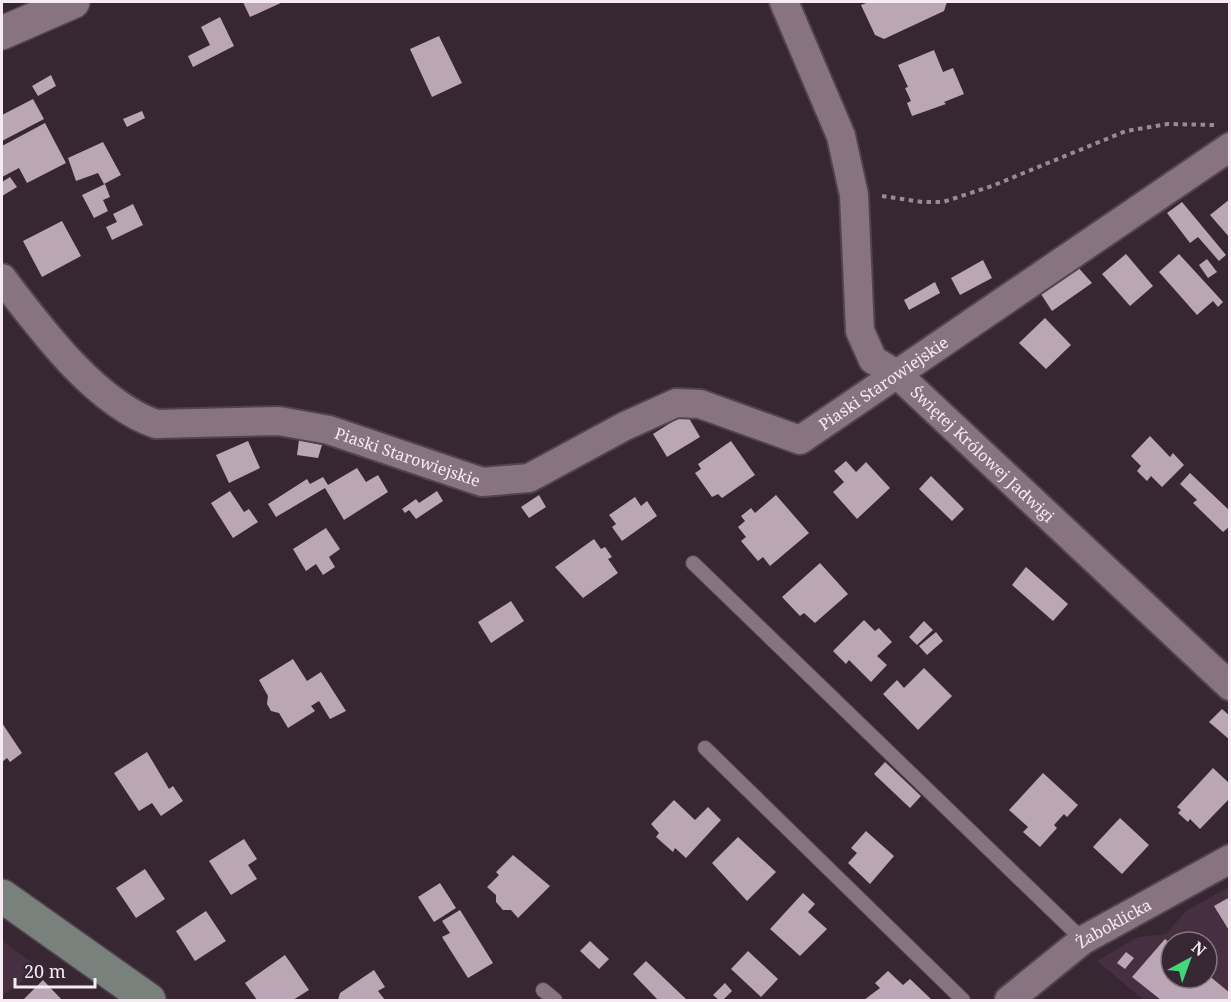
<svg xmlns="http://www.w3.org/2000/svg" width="1231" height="1002" viewBox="0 0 1231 1002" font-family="'Noto Serif',serif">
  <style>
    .built { fill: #452f40; fill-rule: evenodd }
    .building { fill: #bba6b5 }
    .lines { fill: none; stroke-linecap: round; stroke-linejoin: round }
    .service-casing { stroke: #52444f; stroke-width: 16 }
    .minor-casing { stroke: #52444f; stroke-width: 32 }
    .tertiary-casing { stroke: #52444f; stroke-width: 36 }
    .secondary-casing { stroke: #52444f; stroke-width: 36 }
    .path { stroke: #988b94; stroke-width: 4; stroke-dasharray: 4.5 4.5; stroke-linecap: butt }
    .service { stroke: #877381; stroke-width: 14 }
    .minor { stroke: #877381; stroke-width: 28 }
    .tertiary { stroke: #877381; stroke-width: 33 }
    .secondary { stroke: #78817b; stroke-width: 33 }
    .labels { text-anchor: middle; stroke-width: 6; stroke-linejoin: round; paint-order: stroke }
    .street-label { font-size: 16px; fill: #f7ebf3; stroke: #372733 }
  </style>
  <rect width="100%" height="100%" fill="#372733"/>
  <g class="built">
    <path d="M1229,887V1000H1144L1097,961L1138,937L1166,934L1186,911ZM1171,942H1207V978H1171Z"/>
    <path d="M2,941L41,969L2,995Z"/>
  </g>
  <g class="building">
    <path d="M243,2H283L250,17Z"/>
    <path d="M869,2H947L944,11L884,39L875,35L861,5Z"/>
    <path d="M220,17L234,46L193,67L188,56L210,45L201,27Z"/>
    <path d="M439,36L462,83L432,97L410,49Z"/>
    <path d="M934,50L943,72L953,68L964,94L944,102L946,104L912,116L907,103L911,101L905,88L908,87L898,65Z"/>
    <path d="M51,75L56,86L38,96L32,86Z"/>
    <path d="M33,99L44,119L2,141V115Z"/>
    <path d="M142,111L145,118L127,127L123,119Z"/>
    <path d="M45,123L66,163L27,183L19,168L2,177V146Z"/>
    <path d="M103,142L121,175L104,184L98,173L76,181L68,158Z"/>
    <path d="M10,177L17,187L2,196V182Z"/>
    <path d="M105,184L110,197L103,200L108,211L94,218L82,195Z"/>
    <path d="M1230,199V238L1210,215Z"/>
    <path d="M1182,202L1226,255L1219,261L1198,237L1190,243L1167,213Z"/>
    <path d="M133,204L143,225L112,240L106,227L117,222L113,214Z"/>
    <path d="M62,221L81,256L42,277L23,241Z"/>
    <path d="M1126,254L1153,286L1130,306L1102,274Z"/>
    <path d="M1179,254L1223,302L1218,307L1213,301L1197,315L1159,272Z"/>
    <path d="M1207,259L1217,272L1208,278L1199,265Z"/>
    <path d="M983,260L992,278L960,295L951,278Z"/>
    <path d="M1076,265L1092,283L1052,311L1039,291Z"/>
    <path d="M935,282L940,293L909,310L904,300Z"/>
    <path d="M1045,318L1071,345L1046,369L1019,343Z"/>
    <path d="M686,413L700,437L667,457L653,434Z"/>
    <path d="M1150,436L1170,457L1173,453L1184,465L1162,487L1151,476L1147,481L1137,471L1141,466L1131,456Z"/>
    <path d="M299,440L322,445L318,458L297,455Z"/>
    <path d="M248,441L260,468L229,483L216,455Z"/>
    <path d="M731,441L755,475L722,498L718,494L712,497L695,473L701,469L698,464Z"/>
    <path d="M846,461L856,472L866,462L890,488L857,519L833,492L844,482L834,471Z"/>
    <path d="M357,468L366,482L378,475L388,492L344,520L325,488L276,517L268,504L307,479L310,484L323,477L328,485Z"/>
    <path d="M1190,473L1230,511V526L1223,532L1193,503L1197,500L1180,484Z"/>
    <path d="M931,476L964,509L952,521L919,489Z"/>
    <path d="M230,491L244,512L249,509L258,522L233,538L211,503Z"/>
    <path d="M437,491L443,501L416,519L409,510L405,513L402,509L416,499L419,503Z"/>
    <path d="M539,495L546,507L529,518L521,507Z"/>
    <path d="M776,495L809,533L770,566L763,557L758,561L741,541L746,537L738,527L745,521L741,516L751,508L755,513Z"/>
    <path d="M635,497L641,506L647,501L657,516L622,541L612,527L616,524L609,515Z"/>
    <path d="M326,528L340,549L329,557L335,567L323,575L316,564L306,571L293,549Z"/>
    <path d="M594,539L601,549L605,547L612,557L608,559L618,573L583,598L555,567Z"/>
    <path d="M820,563L848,594L815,623L804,613L800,616L782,597Z"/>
    <path d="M1026,567L1068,604L1053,621L1012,585Z"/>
    <path d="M511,601L524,621L491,643L478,622Z"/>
    <path d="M864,620L875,631L879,628L892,642L877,656L887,665L871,682L849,660L846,664L833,651Z"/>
    <path d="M924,621L933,630L917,645L909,637Z"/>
    <path d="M936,632L943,641L927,655L919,646Z"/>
    <path d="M293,659L307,681L321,672L346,711L330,719L319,701L311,706L315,711L288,728L279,713L271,711L267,704L268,696L259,680Z"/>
    <path d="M924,668L952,696L918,730L883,694L897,680L904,688Z"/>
    <path d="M1222,709L1230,716V740L1209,722Z"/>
    <path d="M2,723L22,753L10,762L7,758L2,762Z"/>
    <path d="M147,752L169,789L173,786L183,801L161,816L152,803L139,811L114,773Z"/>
    <path d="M885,762L921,796L910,808L874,774Z"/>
    <path d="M1213,768L1230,784V798L1200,829L1190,819L1188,822L1178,813L1181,810L1177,807Z"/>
    <path d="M1043,773L1078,805L1067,817L1064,814L1054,825L1057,828L1040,847L1023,832L1028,827L1009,810Z"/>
    <path d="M674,800L695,820L708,807L721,820L686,858L675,848L673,852L656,837L659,833L651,824Z"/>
    <path d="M1120,818L1149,845L1122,874L1093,847Z"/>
    <path d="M866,831L894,856L870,884L848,863L857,853L851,848Z"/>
    <path d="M738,837L776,872L747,901L712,863Z"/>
    <path d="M244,839L257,859L248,865L257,879L231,895L209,861Z"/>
    <path d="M513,855L550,886L518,918L511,910H503L496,902V895L487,887L499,875L496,872Z"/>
    <path d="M145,869L165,899L136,918L116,888Z"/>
    <path d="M440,883L456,908L434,922L418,897Z"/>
    <path d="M803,893L815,904L808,912L827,929L800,956L770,929Z"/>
    <path d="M1230,897V932L1214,906Z"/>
    <path d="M460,910L493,963L468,978L442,937L450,933L442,921Z"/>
    <path d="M206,911L226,941L195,961L176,931Z"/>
    <path d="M1165,939L1171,944V978H1207V974L1230,993V1000H1161L1132,977Z"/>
    <path d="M590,941L609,959L599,969L580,951Z"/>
    <path d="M748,951L778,979L761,997L731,969Z"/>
    <path d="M1126,952L1134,958L1125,969L1117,963Z"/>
    <path d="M285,955L309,990L293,1000H257L245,983Z"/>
    <path d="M646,961L687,1000H658L633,974Z"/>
    <path d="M374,970L385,987L378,991L385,1000H338L340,993Z"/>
    <path d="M888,971L903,985L910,979L932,1000H864L880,988L875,983Z"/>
    <path d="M43,980L62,1000L24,999Z"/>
    <path d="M725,983L732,991L723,1000H719L713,995Z"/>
  </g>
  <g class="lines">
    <defs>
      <g id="service">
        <path d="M693,563L1083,940"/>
        <path d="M705,748L963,1000"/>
        <path d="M543,990L555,1000"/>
      </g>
      <g id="minor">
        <path id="s1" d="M784,2L841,136L854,195L860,331L873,360L897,374L1230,686"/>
        <path id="s2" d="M2,278C40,328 95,403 156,424L279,421L329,430L482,482L529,478L625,426L676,403L700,404L800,440L1230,147"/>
        <path id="s3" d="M1009,1000L1083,940L1230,859"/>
      </g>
      <path id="tertiary" d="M2,33L73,2"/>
      <path id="secondary" d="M2,896L149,1000"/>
    </defs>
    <use href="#service" class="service-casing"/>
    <use href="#minor" class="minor-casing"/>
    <use href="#tertiary" class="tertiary-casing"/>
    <use href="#secondary" class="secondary-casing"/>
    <path class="path" d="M882,196L922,202H943L992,186L1126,131L1168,124L1214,125"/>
    <use href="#service" class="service"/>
    <use href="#minor" class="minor"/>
    <use href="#tertiary" class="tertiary"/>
    <use href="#secondary" class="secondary"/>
  </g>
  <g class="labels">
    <g class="street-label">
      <text dy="6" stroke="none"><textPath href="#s2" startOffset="994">Piaski Starowiejskie</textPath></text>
      <text dy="6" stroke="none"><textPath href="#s1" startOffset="519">Świętej Królowej Jadwigi</textPath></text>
      <text dy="6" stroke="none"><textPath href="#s2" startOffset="472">Piaski Starowiejskie</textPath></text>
      <text dy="6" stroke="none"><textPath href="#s3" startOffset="130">Żaboklicka</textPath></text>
    </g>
  </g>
  <rect width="1231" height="1002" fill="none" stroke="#f7ebf3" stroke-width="6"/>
  <g transform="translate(1189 960) rotate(41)"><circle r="28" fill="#372733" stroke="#847580" stroke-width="1.5"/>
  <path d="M0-4.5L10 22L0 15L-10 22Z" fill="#43d77b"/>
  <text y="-9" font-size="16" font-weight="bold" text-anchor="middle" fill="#f7ebf3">N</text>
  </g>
  <path d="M15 978v9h80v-9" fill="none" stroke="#f7ebf3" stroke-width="3"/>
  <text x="24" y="978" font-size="18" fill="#f7ebf3" stroke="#372733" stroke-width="4.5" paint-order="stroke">20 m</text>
</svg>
